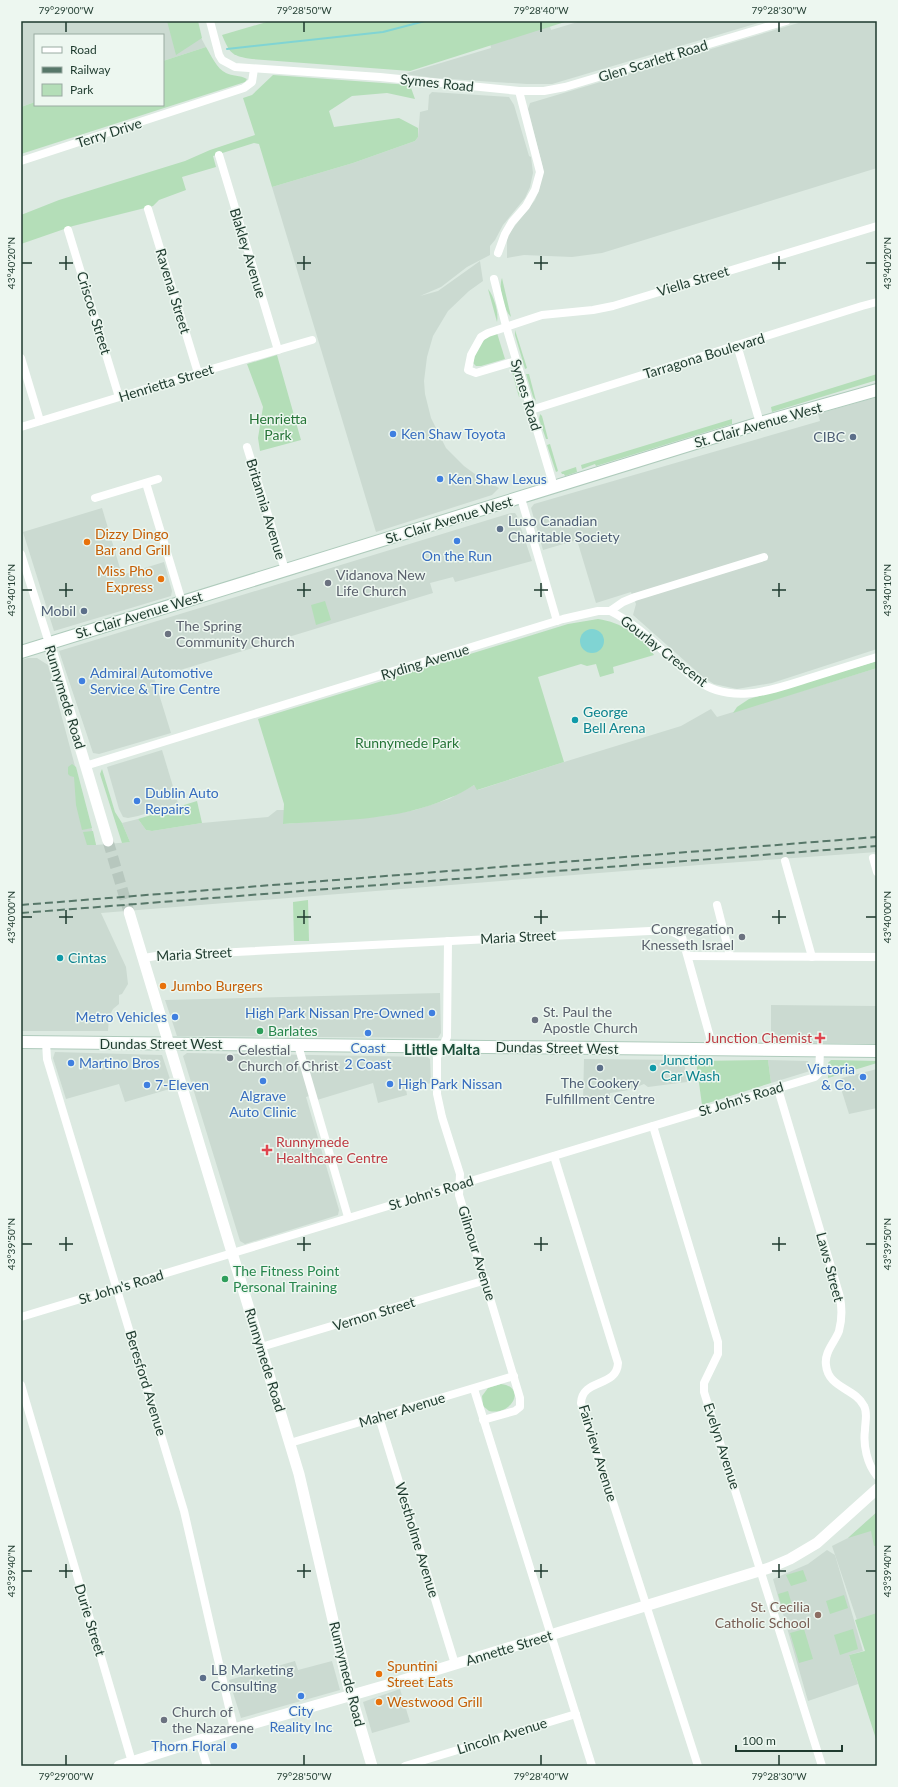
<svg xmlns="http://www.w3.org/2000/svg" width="898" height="1787" viewBox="0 0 898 1787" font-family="Lato,sans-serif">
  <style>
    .built { fill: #cbdad1 }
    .green { fill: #b4deb8 }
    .water { fill: #80d4d3 }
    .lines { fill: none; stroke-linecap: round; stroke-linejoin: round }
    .stream { stroke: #80d4d3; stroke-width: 2 }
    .tertiary-tunnel { stroke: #b7c7be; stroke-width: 11; stroke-dasharray: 11 5.5; stroke-linecap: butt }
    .secondary-casing { stroke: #afcbbc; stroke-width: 14 }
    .minor { stroke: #fff; stroke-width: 8 }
    .tertiary { stroke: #fff; stroke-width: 11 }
    .secondary { stroke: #fff; stroke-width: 12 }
    .rail { stroke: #577769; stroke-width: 2; stroke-dasharray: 8 4; stroke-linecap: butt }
    .ticks { fill: none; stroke: #1e3a2e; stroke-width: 1.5 }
    .shop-dot { fill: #3f7fe0; stroke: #edf7f0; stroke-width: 1.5 }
    .service-dot { fill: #5c6f8a; stroke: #edf7f0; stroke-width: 1.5 }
    .food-dot { fill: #e8710a; stroke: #edf7f0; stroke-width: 1.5 }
    .worship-dot { fill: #6b7280; stroke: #edf7f0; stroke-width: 1.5 }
    .culture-dot { fill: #0f9aa8; stroke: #edf7f0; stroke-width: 1.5 }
    .leisure-dot { fill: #2e9e5b; stroke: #edf7f0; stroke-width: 1.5 }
    .health-dot { fill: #e0444e; stroke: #edf7f0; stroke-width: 1.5 }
    .education-dot { fill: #8d6e63; stroke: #edf7f0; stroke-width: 1.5 }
    .labels { text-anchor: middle; stroke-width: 3; stroke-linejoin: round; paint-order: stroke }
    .street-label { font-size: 14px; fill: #1e3a2e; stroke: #edf7f0 }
    .park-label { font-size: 14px; fill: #257437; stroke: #edf7f0 }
    .shop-label { font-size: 14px; fill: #366cbe; stroke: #edf7f0; text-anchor: start }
    .service-label { font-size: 14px; fill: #4e5e75; stroke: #edf7f0; text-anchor: end }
    .food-label { font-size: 14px; fill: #c56008; stroke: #edf7f0; text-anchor: start }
    .worship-label { font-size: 14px; fill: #5b616d; stroke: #edf7f0; text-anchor: start }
    .culture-label { font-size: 14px; fill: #0d838f; stroke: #edf7f0; text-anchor: start }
    .leisure-label { font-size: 14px; fill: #27864d; stroke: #edf7f0; text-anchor: start }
    .health-label { font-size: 14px; fill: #be3a42; stroke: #edf7f0; text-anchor: end }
    .education-label { font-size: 14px; fill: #785e54; stroke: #edf7f0; text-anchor: end }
    .neighbourhood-label { font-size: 15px; font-weight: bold; fill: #194d38; stroke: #edf7f0 }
    .neatline { fill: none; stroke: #1e3a2e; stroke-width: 1.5 }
    .ticks-label { font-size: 10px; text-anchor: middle; fill: #1e3a2e }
  </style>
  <rect width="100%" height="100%" fill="#ddeae2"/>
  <g class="built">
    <path d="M21,21H192L206,47L163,61V35H35V102L21,107Z"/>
    <path d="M581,21H765L552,84H527L434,78L404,74L491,48L490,41L549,24L551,30Z"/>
    <path d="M805,21H877V168L602,253L572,257L524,255L507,258V236L535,200L539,190L543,168L528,109L530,103Z"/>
    <path d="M432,92L509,97L514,105L529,156L531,157L533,173L530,187L525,198L503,225L495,240L490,246V255L467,267L441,287L420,296L438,291L480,261L483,281L469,291L448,311L433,336L427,357L424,381L425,394L431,418L446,448L464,466L479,477L499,488L492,495L376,532L272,187L353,163L415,141L418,137L420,112L428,110L429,95Z"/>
    <path d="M877,397V649L772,683L737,689L714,684L703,677L633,615L636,604L631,592L596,603L577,540L543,550L531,508L534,504L820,421L818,414Z"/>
    <path d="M102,508L122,575L164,562L172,591L171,596L54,631L23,532Z"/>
    <path d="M511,513H515L517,516L532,561L455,582L453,577L430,583L433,593L154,678L171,733L99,754L93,753L59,651Z"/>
    <path d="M28,658H37L48,665L96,845L130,842L122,823L138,819L146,830L152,831L202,823L268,817L277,810H284V824L383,816L415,810L449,799L474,785L478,790L564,762L681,726L711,709L717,717L877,668V852L712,864L101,913L126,967L128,984L122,994L119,995V1004L113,1009L109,1017L108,1031H21V660Z"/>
    <path d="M162,750L178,803L138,816L128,818L123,817L119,809L107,767Z"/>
    <path d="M440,993L441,1033L438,1038L177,1036L165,1000Z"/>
    <path d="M771,1005L877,1006V1044L771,1042Z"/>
    <path d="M55,1052L162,1055L173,1088L125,1102L119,1084L66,1099L53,1058Z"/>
    <path d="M187,1053L427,1057L430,1059L431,1083L406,1089L407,1095L378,1103L373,1083L317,1100L316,1094L306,1097L339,1210L338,1215L245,1244L240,1241L183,1056Z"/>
    <path d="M584,1059L684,1060L687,1082L648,1087L644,1084L629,1090L610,1093V1103L583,1102Z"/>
    <path d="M768,1060L808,1061L810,1071L771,1083Z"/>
    <path d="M877,1069V1108L849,1114L838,1079Z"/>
    <path d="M877,1512V1614L857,1620L832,1546L848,1538Z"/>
    <path d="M827,1550L835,1555L863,1651L849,1655L858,1684L808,1701L773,1579L808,1564Z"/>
    <path d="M295,1661L298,1670L332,1661L340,1690L241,1718L229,1680Z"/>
    <path d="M400,1689L410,1722L372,1733L363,1702Z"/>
  </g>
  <g class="green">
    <path d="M167,21H198L202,38L176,55Z"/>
    <path d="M270,21H568L410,71L252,59C232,56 230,54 222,35Z"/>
    <path d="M206,47C211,55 217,69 226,73C232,76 240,75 247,79L245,82L21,154V107L35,102V105H163V61Z"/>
    <path d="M273,75L410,85L415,99L387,93L352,96L329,111L334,127L399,118L418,128V137L415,141L353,163L272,187L259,144L254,143L213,156L216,167L182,177L186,190L159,200L153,206L73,226L21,244V215L59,200L185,161L210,150L255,135L243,98L252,95Z"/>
    <path d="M502,278L511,317C504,310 498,288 502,278Z"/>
    <path d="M488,289C494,296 499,313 497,322Z"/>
    <path d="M515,330L527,368L525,369L515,335Z"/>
    <path d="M497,333L505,359L481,366H476L473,363C477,346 481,339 497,333Z"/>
    <path d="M277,355L301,440L260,451L258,438L263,407L247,364Z"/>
    <path d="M511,368L515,373L522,396L519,397Z"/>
    <path d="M526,374H529L536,401L533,397Z"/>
    <path d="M877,374V380L772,412L771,407Z"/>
    <path d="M540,414L542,416L548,439H546L539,419Z"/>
    <path d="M732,419V424L596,466L595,464L582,469L581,465Z"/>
    <path d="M550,444L558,471L556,472L547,445Z"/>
    <path d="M576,467L577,472L565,476L564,474H562L561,472Z"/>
    <path d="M325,601L331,620L316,625L311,605Z"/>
    <path d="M598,619C621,622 641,636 654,655L613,667L614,673L600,677L596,664L587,666L581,664L538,677L564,762L477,790L474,785C466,790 458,795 449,798C399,821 338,820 283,824L284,804L258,719L568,624Z"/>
    <path d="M877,661V668L733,713L737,707L749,699Z"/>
    <path d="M72,764L76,767L92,828L82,830L76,805L74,777L70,776L68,774V767Z"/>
    <path d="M102,769L115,812L122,823L130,842L122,843L100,774Z"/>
    <path d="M197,801L202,823L152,831L146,830L138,819Z"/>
    <path d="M93,831L96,845H87L83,832Z"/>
    <path d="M308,900L309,941H294L293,902Z"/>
    <path d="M768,1060L771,1083L702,1105L696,1061Z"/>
    <path d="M831,1060L877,1061V1063L828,1078V1063Z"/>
    <path d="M501,1384C527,1387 512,1416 489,1411L483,1406L482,1396L488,1388Z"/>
    <path d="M877,1512V1545L874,1546L871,1531L848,1538Z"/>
    <path d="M803,1570L807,1581L791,1586L786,1575Z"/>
    <path d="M788,1591L792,1605L782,1608L778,1594Z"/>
    <path d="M844,1595L848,1608L830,1614L826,1601Z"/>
    <path d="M877,1613V1742L849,1655L865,1651L855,1620Z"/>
    <path d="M804,1629L813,1659L799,1663L790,1633Z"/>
    <path d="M853,1629L858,1649L840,1655L834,1635Z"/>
  </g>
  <circle class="water" cx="592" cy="641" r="12"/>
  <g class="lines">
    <path class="stream" d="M227,49L383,32L425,21"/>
    <path class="tertiary-tunnel" d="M108,841L129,912"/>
    <defs>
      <g id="secondary">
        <path d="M21,652L760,423L877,390"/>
        <path d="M21,1042L877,1051"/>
      </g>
    </defs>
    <use href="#secondary" class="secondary-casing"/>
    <g class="minor">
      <path d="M210,21L219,55L222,60L235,67L380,77L519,91H544L565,87L786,21"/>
      <path d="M219,155L278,350"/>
      <path d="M21,161L244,88L252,82L254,69"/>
      <path d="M148,209L198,373"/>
      <path d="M68,230L119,397"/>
      <path d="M498,253L505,234L512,222L526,206L535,190L540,172L519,91"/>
      <path d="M494,279L506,326L554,487"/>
      <path d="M737,345L760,423"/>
      <path d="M21,358L40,421"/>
      <path d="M516,361L476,373L468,370L471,355L481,337L488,333L542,315L593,310L613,306L877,226"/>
      <path d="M531,410L862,306L877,302"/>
      <path d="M21,427L198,373L312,340"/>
      <path d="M247,447L285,570"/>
      <path d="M146,483L182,602"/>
      <path d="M95,498L158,479"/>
      <path d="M521,498L557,621"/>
      <path d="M21,554L49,643"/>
      <path d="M610,611C643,627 666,656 695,679C731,706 772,690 810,678C833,671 855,664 877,657"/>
      <path d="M85,766L563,619L598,611H610L623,602L635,597L764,557"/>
      <path d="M873,858L877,872"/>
      <path d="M785,861L812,957"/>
      <path d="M717,905L730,956"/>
      <path d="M448,941L447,1037L437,1057V1094L442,1117L460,1174L459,1195L520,1398V1407L515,1411L483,1420"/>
      <path d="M688,956L877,957"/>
      <path d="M144,958L156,956L669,930L682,937L710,1037L712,1050"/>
      <path d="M46,1042L47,1059L184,1511L234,1729"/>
      <path d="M298,1045L348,1217"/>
      <path d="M778,1089L840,1297C842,1308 842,1320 839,1331C835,1342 824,1352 826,1365C828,1388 855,1388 864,1406C868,1413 865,1422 865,1430C863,1445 867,1464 877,1476"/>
      <path d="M653,1126L718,1342V1354L704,1383V1392L822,1766"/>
      <path d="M554,1156L618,1363C617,1388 582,1378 581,1403L698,1766"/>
      <path d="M21,1317L815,1077L819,1073L820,1051"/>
      <path d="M261,1347L486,1280"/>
      <path d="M21,1385L132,1762"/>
      <path d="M474,1389L592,1766"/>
      <path d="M379,1417L455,1664"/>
      <path d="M290,1443L514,1376"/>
      <path d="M199,1740L207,1766"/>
      <path d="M405,1766L576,1714"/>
    </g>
    <g class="tertiary">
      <path d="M49,643L108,841"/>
      <path d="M129,912L299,1474L348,1685L372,1766"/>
      <path d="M119,1766L234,1729L387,1685L769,1568L790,1559L817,1543L877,1489"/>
    </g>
    <use href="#secondary" class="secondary"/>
    <g class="rail">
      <path d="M21,905L877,837"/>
      <path d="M21,913L877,846"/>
    </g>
  </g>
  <path class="ticks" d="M66,22V32M304,22V32M541,22V32M779,22V32M66,256V270M304,256V270M541,256V270M779,256V270M22,263H32M59,263H73M297,263H311M534,263H548M772,263H786M866,263H876M66,583V597M304,583V597M541,583V597M779,583V597M22,590H32M59,590H73M297,590H311M534,590H548M772,590H786M866,590H876M66,910V924M304,910V924M541,910V924M779,910V924M22,917H32M59,917H73M297,917H311M534,917H548M772,917H786M866,917H876M66,1237V1251M304,1237V1251M541,1237V1251M779,1237V1251M22,1244H32M59,1244H73M297,1244H311M534,1244H548M772,1244H786M866,1244H876M66,1564V1578M304,1564V1578M541,1564V1578M779,1564V1578M22,1571H32M59,1571H73M297,1571H311M534,1571H548M772,1571H786M866,1571H876M66,1755V1765M304,1755V1765M541,1755V1765M779,1755V1765"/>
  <g class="shop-dot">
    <circle cx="393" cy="434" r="4"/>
    <circle cx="440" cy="479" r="4"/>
    <circle cx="457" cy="541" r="4"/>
    <circle cx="82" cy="681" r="4"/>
    <circle cx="137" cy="801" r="4"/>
    <circle cx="432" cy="1013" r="4"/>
    <circle cx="175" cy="1017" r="4"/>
    <circle cx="368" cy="1033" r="4"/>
    <circle cx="71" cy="1063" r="4"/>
    <circle cx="863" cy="1077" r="4"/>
    <circle cx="263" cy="1081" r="4"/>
    <circle cx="390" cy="1084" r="4"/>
    <circle cx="147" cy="1085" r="4"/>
    <circle cx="301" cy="1696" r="4"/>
    <circle cx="234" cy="1746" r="4"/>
  </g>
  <g class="service-dot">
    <circle cx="853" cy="437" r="4"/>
    <circle cx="500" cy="529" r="4"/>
    <circle cx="84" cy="611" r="4"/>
    <circle cx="600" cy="1068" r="4"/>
    <circle cx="203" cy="1678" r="4"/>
  </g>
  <g class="food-dot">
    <circle cx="87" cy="542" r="4"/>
    <circle cx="161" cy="579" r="4"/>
    <circle cx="163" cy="986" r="4"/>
    <circle cx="379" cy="1674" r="4"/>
    <circle cx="379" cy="1702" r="4"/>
  </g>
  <g class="worship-dot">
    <circle cx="328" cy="583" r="4"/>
    <circle cx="168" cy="634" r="4"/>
    <circle cx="742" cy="937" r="4"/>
    <circle cx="535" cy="1020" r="4"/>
    <circle cx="230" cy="1058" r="4"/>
    <circle cx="164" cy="1720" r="4"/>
  </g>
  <g class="culture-dot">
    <circle cx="575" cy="720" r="4"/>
    <circle cx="60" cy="958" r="4"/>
    <circle cx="653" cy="1068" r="4"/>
  </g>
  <g class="leisure-dot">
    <circle cx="260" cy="1031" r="4"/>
    <circle cx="225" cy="1279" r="4"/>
  </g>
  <g class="health-dot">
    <path d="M818 1032h4v4h4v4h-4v4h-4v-4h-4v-4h4z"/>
    <path d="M265 1144h4v4h4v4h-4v4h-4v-4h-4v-4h4z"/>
  </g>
  <circle class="education-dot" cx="818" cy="1615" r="4"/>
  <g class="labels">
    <g class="street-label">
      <text transform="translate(653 61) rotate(-17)" y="5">Glen Scarlett Road</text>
      <text transform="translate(437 83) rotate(6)" y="5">Symes Road</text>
      <text transform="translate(109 133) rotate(-18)" y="5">Terry Drive</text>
      <text transform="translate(248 253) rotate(73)" y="5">Blakley Avenue</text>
      <text transform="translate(693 281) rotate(-17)" y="5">Viella Street</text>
      <text transform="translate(173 291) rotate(73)" y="5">Ravenal Street</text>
      <text transform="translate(94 313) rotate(73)" y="5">Criscoe Street</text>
      <text transform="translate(704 356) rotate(-17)" y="5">Tarragona Boulevard</text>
      <text transform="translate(166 383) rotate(-17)" y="5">Henrietta Street</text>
      <text transform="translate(526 395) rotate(73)" y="5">Symes Road</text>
      <text transform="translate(758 425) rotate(-16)" y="5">St. Clair Avenue West</text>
      <text transform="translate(266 509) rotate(73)" y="5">Britannia Avenue</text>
      <text transform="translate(449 520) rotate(-17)" y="5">St. Clair Avenue West</text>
      <text transform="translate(139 615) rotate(-17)" y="5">St. Clair Avenue West</text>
      <text transform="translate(664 651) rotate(38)" y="5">Gourlay Crescent</text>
      <text transform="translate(425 662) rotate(-17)" y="5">Ryding Avenue</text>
      <text transform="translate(65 697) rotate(73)" y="5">Runnymede Road</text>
      <text transform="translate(518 937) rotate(-3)" y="5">Maria Street</text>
      <text transform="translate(194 954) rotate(-3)" y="5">Maria Street</text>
      <text x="161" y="1049">Dundas Street West</text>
      <text transform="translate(557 1048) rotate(1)" y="5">Dundas Street West</text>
      <text transform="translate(741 1099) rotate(-17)" y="5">St John's Road</text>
      <text transform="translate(431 1193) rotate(-17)" y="5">St John's Road</text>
      <text transform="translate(477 1253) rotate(73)" y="5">Gilmour Avenue</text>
      <text transform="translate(830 1267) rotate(75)" y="5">Laws Street</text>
      <text transform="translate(121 1287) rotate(-17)" y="5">St John's Road</text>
      <text transform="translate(374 1314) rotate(-17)" y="5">Vernon Street</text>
      <text transform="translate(265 1360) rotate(73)" y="5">Runnymede Road</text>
      <text transform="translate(146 1383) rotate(73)" y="5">Beresford Avenue</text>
      <text transform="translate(402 1410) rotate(-17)" y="5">Maher Avenue</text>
      <text transform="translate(722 1446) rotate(72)" y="5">Evelyn Avenue</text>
      <text transform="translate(598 1453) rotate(73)" y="5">Fairview Avenue</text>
      <text transform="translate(417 1540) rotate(73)" y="5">Westholme Avenue</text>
      <text transform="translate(90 1620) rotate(73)" y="5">Durie Street</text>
      <text transform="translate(509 1648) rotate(-17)" y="5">Annette Street</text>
      <text transform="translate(347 1674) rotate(76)" y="5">Runnymede Road</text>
      <text transform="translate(502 1736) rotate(-17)" y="5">Lincoln Avenue</text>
    </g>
    <g class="park-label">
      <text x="278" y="424">Henrietta<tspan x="278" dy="16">Park</tspan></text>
      <text x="407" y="748">Runnymede Park</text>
    </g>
    <g class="shop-label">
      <text x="401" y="439">Ken Shaw Toyota</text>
      <text x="448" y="484">Ken Shaw Lexus</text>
      <text x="457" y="561" text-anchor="middle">On the Run</text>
      <text x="90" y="678">Admiral Automotive<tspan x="90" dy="16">Service &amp; Tire Centre</tspan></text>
      <text x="145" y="798">Dublin Auto<tspan x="145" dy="16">Repairs</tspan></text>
      <text x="424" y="1018" text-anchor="end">High Park Nissan Pre-Owned</text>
      <text x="167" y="1022" text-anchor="end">Metro Vehicles</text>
      <text x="368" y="1053" text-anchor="middle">Coast<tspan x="368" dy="16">2 Coast</tspan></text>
      <text x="79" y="1068">Martino Bros</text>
      <text x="855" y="1074" text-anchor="end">Victoria<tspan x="855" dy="16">&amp; Co.</tspan></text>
      <text x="398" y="1089">High Park Nissan</text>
      <text x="155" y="1090">7-Eleven</text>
      <text x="263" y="1101" text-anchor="middle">Algrave<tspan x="263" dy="16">Auto Clinic</tspan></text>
      <text x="301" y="1716" text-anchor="middle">City<tspan x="301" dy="16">Reality Inc</tspan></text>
      <text x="226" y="1751" text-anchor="end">Thorn Floral</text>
    </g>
    <g class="service-label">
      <text x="845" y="442">CIBC</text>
      <text x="508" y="526" text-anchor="start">Luso Canadian<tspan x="508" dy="16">Charitable Society</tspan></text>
      <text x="76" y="616">Mobil</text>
      <text x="600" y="1088" text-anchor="middle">The Cookery<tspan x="600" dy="16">Fulfillment Centre</tspan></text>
      <text x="211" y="1675" text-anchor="start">LB Marketing<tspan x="211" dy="16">Consulting</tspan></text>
    </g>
    <g class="food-label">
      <text x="95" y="539">Dizzy Dingo<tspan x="95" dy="16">Bar and Grill</tspan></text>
      <text x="153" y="576" text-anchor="end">Miss Pho<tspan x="153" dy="16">Express</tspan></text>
      <text x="171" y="991">Jumbo Burgers</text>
      <text x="387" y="1671">Spuntini<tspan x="387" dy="16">Street Eats</tspan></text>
      <text x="387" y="1707">Westwood Grill</text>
    </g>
    <g class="worship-label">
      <text x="336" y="580">Vidanova New<tspan x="336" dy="16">Life Church</tspan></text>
      <text x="176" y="631">The Spring<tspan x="176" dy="16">Community Church</tspan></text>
      <text x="734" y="934" text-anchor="end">Congregation<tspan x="734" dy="16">Knesseth Israel</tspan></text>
      <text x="543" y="1017">St. Paul the<tspan x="543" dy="16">Apostle Church</tspan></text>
      <text x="238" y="1055">Celestial<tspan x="238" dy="16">Church of Christ</tspan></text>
      <text x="172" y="1717">Church of<tspan x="172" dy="16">the Nazarene</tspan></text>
    </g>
    <g class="culture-label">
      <text x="583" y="717">George<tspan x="583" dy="16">Bell Arena</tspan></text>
      <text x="68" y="963">Cintas</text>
      <text x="661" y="1065">Junction<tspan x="661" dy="16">Car Wash</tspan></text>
    </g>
    <g class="leisure-label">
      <text x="268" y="1036">Barlates</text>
      <text x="233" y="1276">The Fitness Point<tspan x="233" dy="16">Personal Training</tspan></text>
    </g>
    <g class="health-label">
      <text x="812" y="1043">Junction Chemist</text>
      <text x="276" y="1147" text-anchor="start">Runnymede<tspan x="276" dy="16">Healthcare Centre</tspan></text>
    </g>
    <g class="education-label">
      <text x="810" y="1612">St. Cecilia<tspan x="810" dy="16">Catholic School</tspan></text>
    </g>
    <g class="neighbourhood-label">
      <text x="442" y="1055">Little Malta</text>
    </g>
  </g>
  <rect width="898" height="1787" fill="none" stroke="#edf7f0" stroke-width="44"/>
  <rect x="34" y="34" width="130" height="72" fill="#edf7f0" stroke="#9aaba2"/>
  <rect x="42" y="47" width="20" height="6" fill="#ffffff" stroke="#9aaba2"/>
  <text x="70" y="54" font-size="12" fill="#1e3a2e">Road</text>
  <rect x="42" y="67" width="20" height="6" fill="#577769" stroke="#9aaba2"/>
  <text x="70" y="74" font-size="12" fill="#1e3a2e">Railway</text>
  <rect x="42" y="84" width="20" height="12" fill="#b4deb8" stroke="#9aaba2"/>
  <text x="70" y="94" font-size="12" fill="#1e3a2e">Park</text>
  <path d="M736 1745v6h106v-6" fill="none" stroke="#1e3a2e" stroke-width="2"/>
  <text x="742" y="1745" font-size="12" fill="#1e3a2e" stroke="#edf7f0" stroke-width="3" paint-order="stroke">100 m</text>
  <rect x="22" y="22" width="854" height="1743" class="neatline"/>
  <g class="ticks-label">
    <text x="66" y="14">79°29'00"W</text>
    <text x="304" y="14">79°28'50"W</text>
    <text x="541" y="14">79°28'40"W</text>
    <text x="779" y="14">79°28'30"W</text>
    <text transform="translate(11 263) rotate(-90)" y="4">43°40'20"N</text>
    <text transform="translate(887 263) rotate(-90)" y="4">43°40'20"N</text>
    <text transform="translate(11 590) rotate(-90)" y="4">43°40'10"N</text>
    <text transform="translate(887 590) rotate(-90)" y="4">43°40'10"N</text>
    <text transform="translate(11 917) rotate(-90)" y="4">43°40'00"N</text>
    <text transform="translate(887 917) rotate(-90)" y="4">43°40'00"N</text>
    <text transform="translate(11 1244) rotate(-90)" y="4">43°39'50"N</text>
    <text transform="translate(887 1244) rotate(-90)" y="4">43°39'50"N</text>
    <text transform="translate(11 1571) rotate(-90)" y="4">43°39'40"N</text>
    <text transform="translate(887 1571) rotate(-90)" y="4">43°39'40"N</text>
    <text x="66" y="1780">79°29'00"W</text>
    <text x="304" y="1780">79°28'50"W</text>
    <text x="541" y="1780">79°28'40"W</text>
    <text x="779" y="1780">79°28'30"W</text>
  </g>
</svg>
